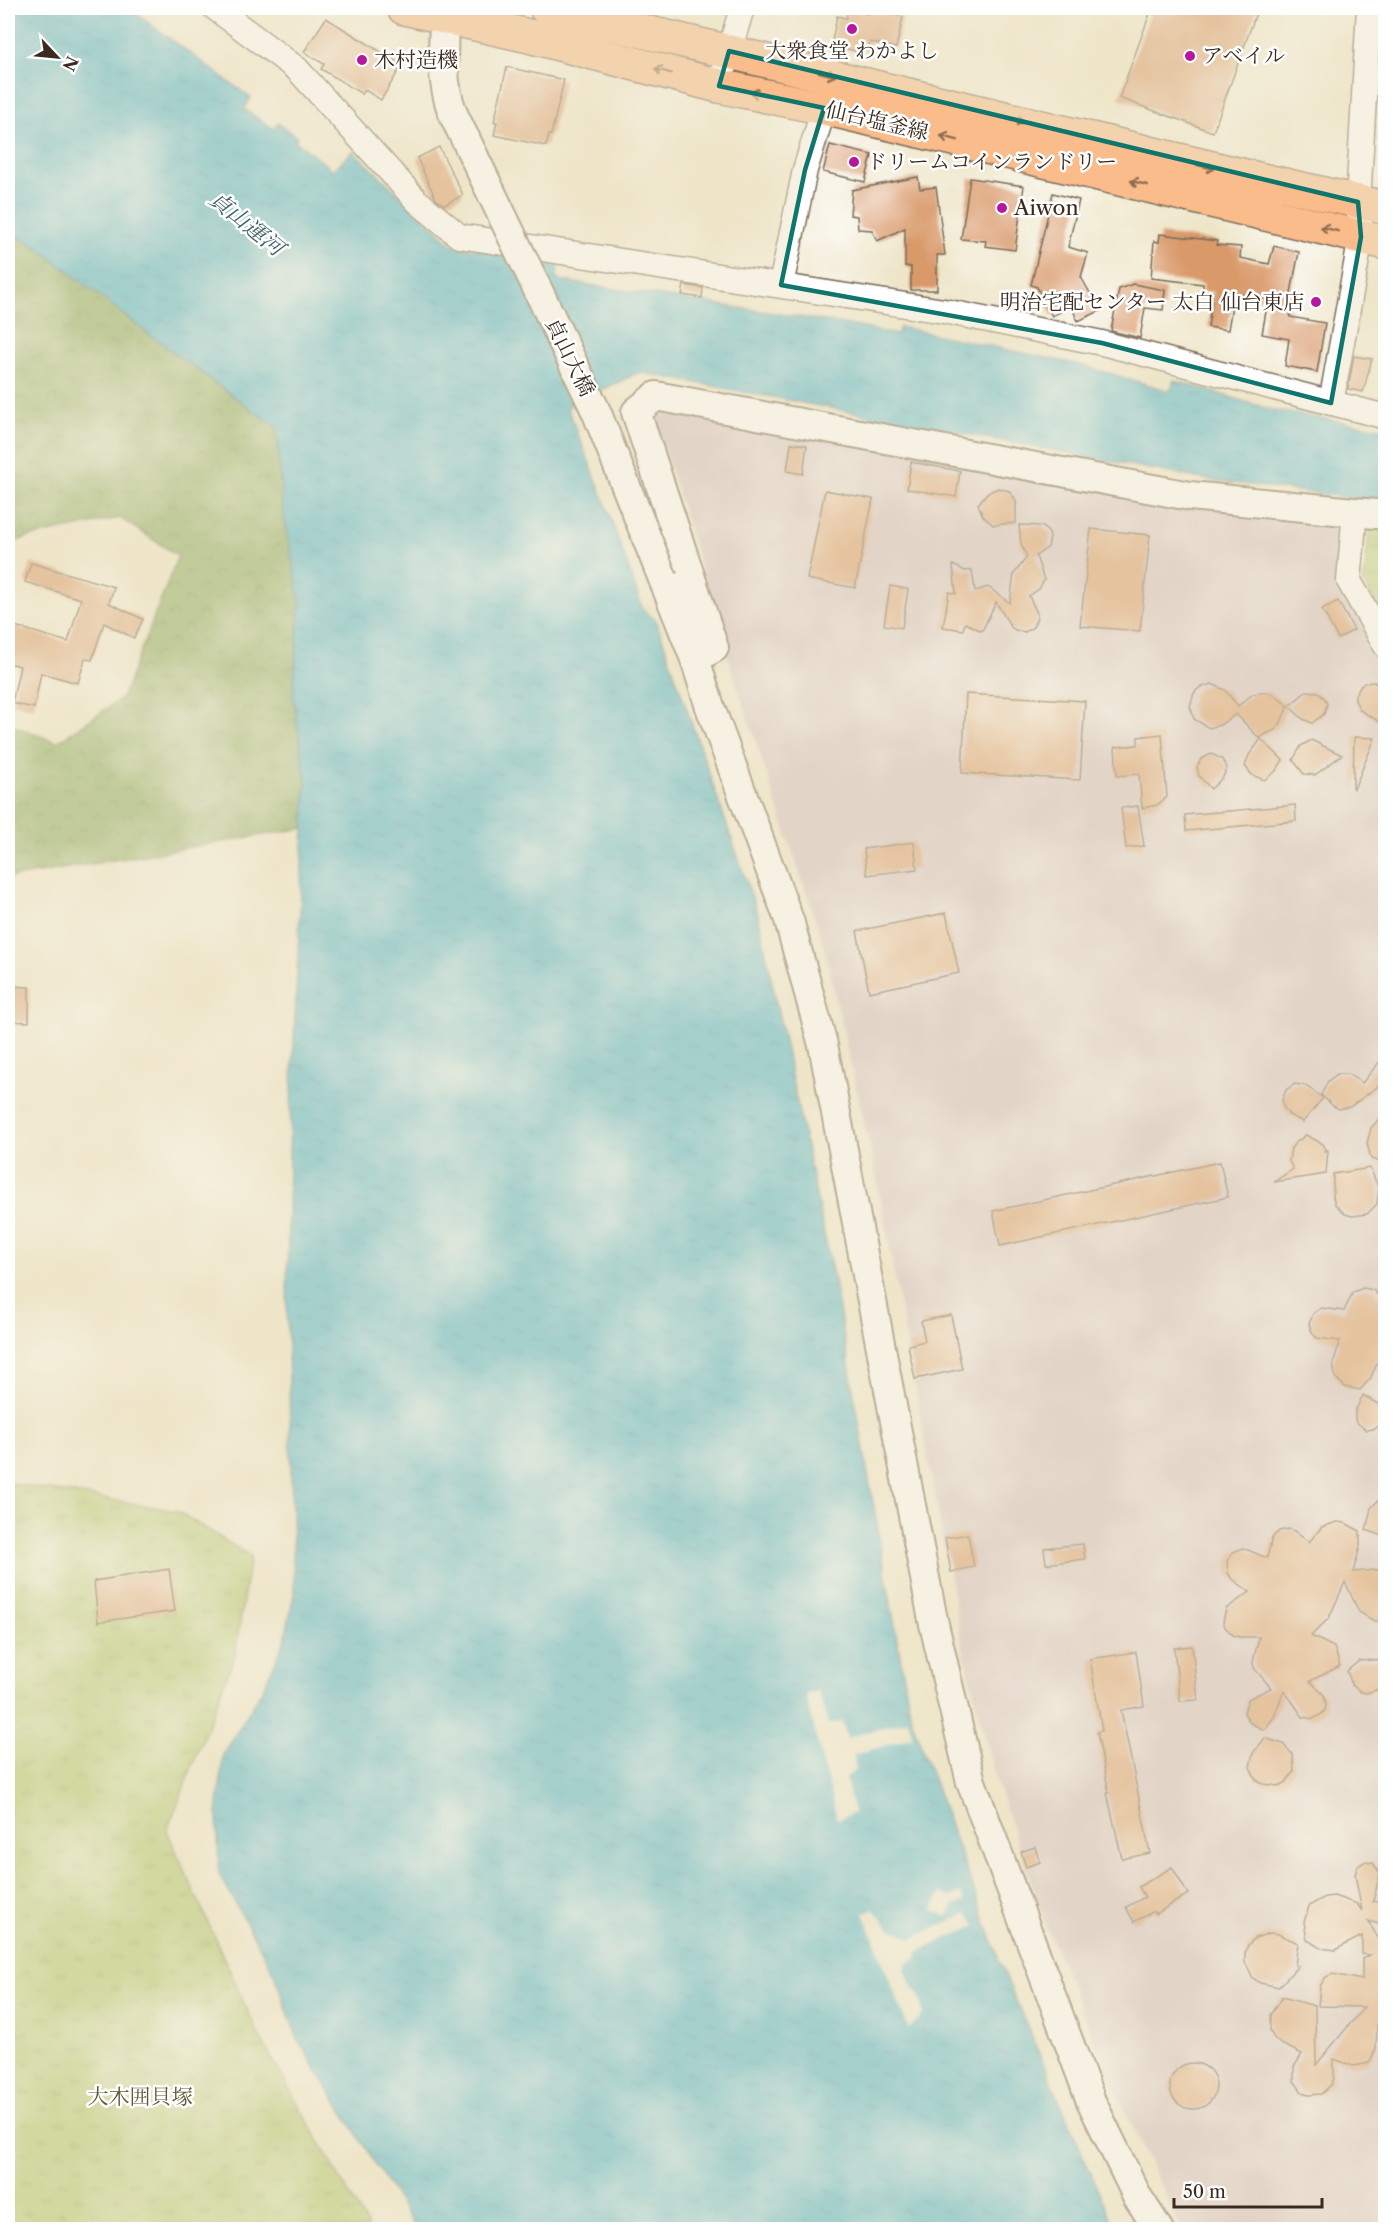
<svg xmlns="http://www.w3.org/2000/svg" width="1393" height="2237" viewBox="0 0 1393 2237" font-family="'Libre Caslon Text','Noto Serif JP',serif">
  <style>
    .industrial { fill: #d2bec3 }
    .forest { fill: url(#forest-crowns); stroke: #646b3f; stroke-width: 1.5 }
    .park { fill: url(#park-tufts); stroke: #767946; stroke-width: 1.5 }
    .water { fill: url(#water-ripples); stroke: #467076; stroke-width: 1.5 }
    .pier { fill: #efe6ca }
    .building { fill: #d99969 }
    .lines { fill: none; stroke-linecap: round; stroke-linejoin: round }
    .minor-casing { stroke: #7a6c5a; stroke-width: 27 }
    .tertiary-casing { stroke: #7a6c5a; stroke-width: 32 }
    .primary-casing { stroke: #7a6c5a; stroke-width: 36 }
    .minor { stroke: #fff; stroke-width: 24 }
    .tertiary { stroke: #fff; stroke-width: 28 }
    .primary { stroke: #f9bc8a; stroke-width: 33 }
    .tertiary-bridge-casing { stroke: #7a6c5a; stroke-width: 32; stroke-linecap: butt }
    .tertiary-bridge { stroke: #fff; stroke-width: 28 }
    .oneway { stroke: #906c4f }
    .marked { fill: none; stroke: #0f766e; stroke-width: 4.5; stroke-linejoin: round }
    .poi-dot { fill: #b5179e; stroke: #fff; stroke-width: 2 }
    .labels { text-anchor: middle; stroke-width: 5; stroke-linejoin: round; paint-order: stroke }
    .poi-label { font-size: 21px; fill: #3b2a1e; stroke: #fff; text-anchor: start }
    .street-label { font-size: 21px; fill: #3b2a1e; stroke: #fff }
    .park-label { font-size: 21px; fill: #5e5936; stroke: #fff }
    .water-label { font-size: 22px; font-style: italic; fill: #436265; stroke: #fff }
  </style>
  <defs>
    <pattern id="forest-crowns" width="20" height="18" patternUnits="userSpaceOnUse" patternTransform="scale(1.5)"><rect width="20" height="18" fill="#8cac60"/><path d="M2 6a3 3 0 1 1 6 0M12 15a3 3 0 1 1 6 0" fill="none" stroke="#748c4f"/></pattern>
    <pattern id="park-tufts" width="24" height="20" patternUnits="userSpaceOnUse" patternTransform="scale(1.5)"><rect width="24" height="20" fill="#b0c86d"/><path d="M3 7l-1-3M5 7V3M7 7l1-3M15 17l-1-3M17 17v-4M19 17l1-3" fill="none" stroke="#90a359"/></pattern>
    <pattern id="water-ripples" width="26" height="14" patternUnits="userSpaceOnUse" patternTransform="scale(1.5)"><rect width="26" height="14" fill="#50b6cf"/><path d="M2 4q2-2 4 0t4 0M15 11q2-2 4 0t4 0" fill="none" stroke="#4494a7"/></pattern>
  </defs>
  <rect width="100%" height="100%" fill="#fff"/>
  <filter id="ink" filterUnits="userSpaceOnUse"><feTurbulence type="fractalNoise" baseFrequency=".0167" numOctaves="2"/><feDisplacementMap in="SourceGraphic" scale="12" xChannelSelector="R" yChannelSelector="G"/><feConvolveMatrix kernelMatrix="1 2 1 2 8 2 1 2 1" color-interpolation-filters="sRGB"/></filter>
  <filter id="wash" filterUnits="userSpaceOnUse"><feTurbulence type="fractalNoise" baseFrequency=".008" numOctaves="4" result="noise"/><feDisplacementMap in="SourceGraphic" scale="24" xChannelSelector="R" yChannelSelector="G"/><feGaussianBlur stdDeviation="1.35" result="paint"/><feColorMatrix in="noise" values="0 0 0 0 0 0 0 0 0 0 0 0 0 0 0 0 0 1.4 0 .05"/><feComposite in="paint" operator="in"/></filter>
  <g filter="url(#wash)">
    <rect width="100%" height="100%" fill="#efe6ca"/>
    <path class="industrial" d="M667,409L1340,518L1344,526L1339,579L1386,668L1385,2229H1181L1124,2109L1050,1936L997,1784L965,1659L876,1175L823,943L730,664L656,422Z"/>
    <path class="forest" d="M8,231L37,247L144,330L277,428L282,505L300,602L293,696L306,782L304,828L8,878V724L57,742L122,698L178,556L120,518L29,537L8,544Z"/>
    <g class="park">
      <path d="M1370,523L1385,526V619L1364,583Z"/>
      <path d="M8,1483L177,1511L250,1556L235,1655L167,1831L258,2034L369,2229H8Z"/>
    </g>
    <path class="water" d="M8,8H128L251,98L244,109L274,129L278,123L297,137L295,141L333,170L353,151L454,246L559,262L556,280L844,324L897,335L900,327L1080,365L1170,391L1174,380L1272,410L1385,429V502L1209,480L639,372L567,407L605,502L643,610L656,620L758,915L834,1281L911,1718L1004,1973L1115,2229H416L298,2040L273,1971L219,1874L217,1815L223,1755L264,1687L285,1640L294,1594L287,1306L289,1148L306,782L293,696L300,602L282,505L277,428L143,330L37,247L8,231Z"/>
    <g class="pier">
      <path d="M818,1691L829,1724L842,1722L847,1738L908,1720L913,1737L854,1755L855,1770L845,1778L854,1813L837,1819L806,1695Z"/>
      <path d="M941,1893L949,1897L961,1894L964,1902L954,1904L947,1917L933,1909Z"/>
      <path d="M873,1909L892,1931L900,1932L910,1939L968,1914L976,1925L916,1952V1958L907,1963L905,1971L920,1999L923,2014L909,2029L864,1913Z"/>
    </g>
    <g id="blocks">
      <g class="building">
        <path d="M868,8L903,17L896,48L870,42L868,50L856,48L855,51L831,45L837,16L846,18L848,9L867,14Z"/>
        <path d="M1152,8H1258L1213,132L1119,98Z"/>
        <path d="M326,18L402,65L381,100L365,90L362,94L321,69L324,64L304,52Z"/>
        <path d="M507,67L564,80L551,135H549L546,146L494,135L497,122H494Z"/>
        <path d="M830,145L872,155L865,182L823,172Z"/>
        <path d="M439,147L463,195L444,205L436,199L417,158Z"/>
        <path d="M918,177L920,189L936,187L945,255H937V290H911V267L905,266V228L877,241L872,230L858,229L857,216L850,215L852,190Z"/>
        <path d="M970,178L1024,186L1015,250L985,246L986,241L961,239Z"/>
        <path d="M1053,193L1079,200L1068,247L1088,253L1081,277L1100,311L1078,321L1071,306L1052,316L1037,287L1031,285Z"/>
        <path d="M1160,234L1217,241L1216,245L1241,247L1240,258L1269,264L1274,246L1299,252L1288,308L1291,309L1290,317L1325,323L1317,372L1285,366L1289,339L1262,334L1268,300L1234,293L1228,330L1208,327L1213,292H1203V284L1151,278L1154,241L1159,242Z"/>
        <path d="M1133,284L1165,290L1163,310L1145,308L1140,338L1111,331L1119,289Z"/>
        <path d="M684,285L703,288L702,298L682,295Z"/>
        <path d="M1354,356L1372,359L1363,392L1348,389Z"/>
        <path d="M791,443L807,445L803,474L787,471Z"/>
        <path d="M911,462L960,471L956,497L907,489Z"/>
        <path d="M998,488L1009,491L1016,500V523L993,525L983,516L978,504L987,493Z"/>
        <path d="M825,490L873,499L855,588L807,579Z"/>
        <path d="M1019,525L1042,526L1049,533L1050,538L1048,547L1036,556L1044,580L1039,589L1029,596L1037,613V618L1033,627L1025,632L1015,630L1011,627L996,602L982,631L965,623L963,630L943,627L949,592L956,594L953,565L965,571L972,570L975,591L988,587L1010,603L1014,574L1027,557L1021,544Z"/>
        <path d="M1091,529L1150,535L1140,631L1080,626Z"/>
        <path d="M31,563L114,587L109,603L143,619L134,638L104,623L92,660L85,659L78,683L41,673L34,708L12,703L20,666L8,663V624L68,642L81,599L25,582Z"/>
        <path d="M890,586L908,589L902,628L884,625Z"/>
        <path d="M1338,601L1354,630L1338,639L1322,609Z"/>
        <path d="M1374,682L1383,687L1386,691V726L1360,710L1355,700V695L1360,686L1364,683Z"/>
        <path d="M1212,684L1225,690L1238,706L1253,694L1266,692L1273,694L1288,706L1280,724L1276,729L1259,738L1236,714L1220,725L1209,728L1194,719L1190,706L1194,693L1199,688Z"/>
        <path d="M1307,691L1318,692L1325,699L1327,704L1324,714L1312,723L1303,719L1289,706Z"/>
        <path d="M966,694L1085,701L1080,780L962,773Z"/>
        <path d="M1162,734L1167,797L1157,805L1142,808L1139,774L1117,776L1115,747L1138,745V737Z"/>
        <path d="M1354,737L1375,738L1354,789H1353Z"/>
        <path d="M1261,739L1283,760L1275,772L1264,780L1252,775L1245,766L1249,755Z"/>
        <path d="M1311,740L1342,755L1315,775L1304,774L1293,760L1301,746Z"/>
        <path d="M1211,754L1222,759L1227,768L1223,777L1211,789L1199,776L1197,767L1201,759Z"/>
        <path d="M1295,805L1296,821L1186,831L1185,815Z"/>
        <path d="M1138,806L1144,846L1126,848L1121,808Z"/>
        <path d="M914,842L917,869L867,875L864,849Z"/>
        <path d="M946,913L959,973L869,992L857,931Z"/>
        <path d="M8,986L29,987V1022L8,1021Z"/>
        <path d="M1386,1054V1080L1350,1107L1339,1109L1333,1106L1321,1095L1328,1081L1337,1074H1348L1362,1083Z"/>
        <path d="M1295,1084L1306,1086L1323,1098L1303,1122L1289,1115L1283,1106L1282,1100L1286,1090Z"/>
        <path d="M1386,1111V1163L1371,1159L1367,1143L1371,1128Z"/>
        <path d="M1306,1135L1323,1144L1326,1149L1325,1151L1328,1150L1326,1174L1274,1182L1293,1169L1289,1161L1291,1148L1295,1143Z"/>
        <path d="M1220,1162L1228,1197L1000,1246L993,1211Z"/>
        <path d="M1370,1168L1379,1189L1377,1204L1367,1214L1352,1216L1345,1214L1335,1204L1333,1197V1174Z"/>
        <path d="M1363,1288L1373,1290L1377,1294L1386,1309V1344L1370,1379L1360,1390L1345,1387L1335,1377L1333,1364L1340,1341L1317,1338L1313,1334L1309,1324L1313,1314L1321,1308L1344,1311L1353,1292Z"/>
        <path d="M951,1315L962,1369L915,1379L908,1345L925,1341L921,1321Z"/>
        <path d="M1363,1395L1378,1404L1383,1413L1382,1422L1375,1429L1366,1430L1355,1421V1411Z"/>
        <path d="M1386,1492V1537L1366,1530L1371,1508Z"/>
        <path d="M1337,1522L1345,1523L1360,1531V1547L1353,1572L1386,1569V1622L1374,1621L1359,1612L1345,1582L1329,1618L1311,1636L1334,1647L1340,1666L1310,1681L1324,1695L1326,1705L1325,1710L1322,1714L1313,1719L1303,1717L1284,1690L1274,1717L1264,1730L1250,1723L1244,1713L1248,1699L1271,1688L1254,1668L1253,1662L1259,1637H1239L1233,1635L1225,1627L1223,1621L1226,1609L1250,1592L1231,1578L1228,1573L1227,1561L1233,1552L1243,1548L1267,1558L1272,1538L1279,1531L1289,1529L1294,1531L1309,1542L1322,1527Z"/>
        <path d="M968,1534L974,1567L951,1572L945,1538Z"/>
        <path d="M1083,1544L1085,1559L1046,1564L1044,1548Z"/>
        <path d="M169,1569L175,1611L98,1622L94,1581Z"/>
        <path d="M1192,1646L1198,1700L1180,1701L1174,1648Z"/>
        <path d="M1136,1652L1144,1706L1121,1710L1150,1853L1122,1859L1107,1793H1109L1097,1732L1102,1731L1090,1659Z"/>
        <path d="M1386,1659V1680L1376,1690L1366,1693L1361,1692L1352,1685L1347,1671L1359,1661Z"/>
        <path d="M1265,1738L1283,1744L1293,1755L1294,1771L1285,1783L1278,1786L1263,1784L1256,1780L1250,1767L1253,1753Z"/>
        <path d="M1035,1847L1040,1862L1026,1867L1021,1852Z"/>
        <path d="M1364,1862L1373,1863L1380,1873L1373,1902L1386,1899V1926L1368,1921L1384,1948L1386,1947V2028L1377,2025L1376,2049L1370,2061L1365,2064L1353,2066L1334,2059V2078L1332,2084L1321,2094L1308,2095L1302,2092L1294,2081V2067L1302,2054L1279,2043L1274,2038L1270,2031V2015L1282,1997L1315,2006L1316,2065L1364,2007L1318,2006L1320,1986L1326,1977L1333,1974L1362,1980V1959L1370,1955L1362,1954V1936L1335,1950L1322,1948L1307,1940L1304,1922L1309,1906L1325,1897L1334,1896L1357,1904L1362,1911L1355,1875L1357,1867Z"/>
        <path d="M1172,1867L1188,1894L1156,1914L1154,1911L1134,1922L1126,1907L1145,1897L1139,1887Z"/>
        <path d="M1270,1933L1278,1934L1298,1943L1295,1965L1298,1966L1279,1987L1260,1983L1253,1978L1245,1962V1953L1248,1945L1255,1938Z"/>
        <circle cx="1193" cy="2086" r="23"/>
      </g>
    </g>
  </g>
  <g filter="url(#ink)">
    <use href="#blocks" fill-opacity="0" stroke="#7a6c5a" stroke-width="1.5"/>
    <g class="lines">
      <defs>
        <g id="minor">
          <path d="M215,8L297,69L417,201L459,236L944,311L1102,343L1386,417"/>
          <path d="M719,86L742,8"/>
          <path d="M781,285L805,170L824,108"/>
          <path d="M1331,403L1361,237L1358,202L1369,8"/>
          <path d="M1355,510L1349,581L1386,646"/>
        </g>
        <g id="tertiary">
          <path d="M444,18C443,49 441,81 452,111C456,121 461,130 466,140"/>
          <path d="M663,579L695,659L710,707L789,920L823,1045L933,1620L971,1782L1091,2101L1137,2196L1159,2230"/>
          <path d="M695,659L714,648L636,412L656,396L1190,496L1386,515"/>
        </g>
        <g id="primary">
          <path d="M404,8L529,36L719,86L824,108L1386,243"/>
          <path d="M546,8L1258,179L1386,208"/>
        </g>
      </defs>
      <use href="#minor" class="minor-casing"/>
      <use href="#tertiary" class="tertiary-casing"/>
      <use href="#primary" class="primary-casing"/>
      <use href="#minor" class="minor"/>
      <use href="#tertiary" class="tertiary"/>
      <use href="#primary" class="primary"/>
      <defs>
        <path id="tertiary-bridge" d="M466,140L596,411L663,579"/>
      </defs>
      <use href="#tertiary-bridge" class="tertiary-bridge-casing"/>
      <use href="#tertiary-bridge" class="tertiary-bridge"/>
    </g>
    <defs><path id="oneway-shaft" d="M-6 0H5M1.5-3L5.5 0L1.5 3" fill="none" stroke-width="1.6" stroke-linecap="round" stroke-linejoin="round" transform="scale(1.5)"/></defs>
    <g class="oneway">
      <use href="#oneway-shaft" transform="translate(663 71) rotate(-165)"/>
      <use href="#oneway-shaft" transform="translate(827 74) rotate(14)"/>
      <use href="#oneway-shaft" transform="translate(759 94) rotate(-168)"/>
      <use href="#oneway-shaft" transform="translate(1016 120) rotate(14)"/>
      <use href="#oneway-shaft" transform="translate(949 138) rotate(-166)"/>
      <use href="#oneway-shaft" transform="translate(1206 167) rotate(14)"/>
      <use href="#oneway-shaft" transform="translate(1139 183) rotate(-166)"/>
      <use href="#oneway-shaft" transform="translate(1329 229) rotate(-166)"/>
    </g>
  </g>
  <path d="M0 0H1393V2237H0ZM729,51L1358,202L1361,237L1331,403L1102,343L781,285L805,170L824,108L719,86Z" fill="#efe6ca" fill-opacity=".55" fill-rule="evenodd"/>
  <path class="marked" d="M729,51L1358,202L1361,237L1331,403L1102,343L781,285L805,170L824,108L719,86Z"/>
  <g class="poi-dot">
    <circle cx="852" cy="29" r="6"/>
    <circle cx="1190" cy="56" r="6"/>
    <circle cx="362" cy="60" r="6"/>
    <circle cx="854" cy="162" r="6"/>
    <circle cx="1002" cy="208" r="6"/>
    <circle cx="1316" cy="302" r="6"/>
  </g>
  <g class="labels">
    <g class="poi-label">
      <text x="852" y="58" text-anchor="middle">大衆食堂 わかよし</text>
      <text x="1202" y="63">アベイル</text>
      <text x="374" y="67">木村造機</text>
      <text x="866" y="169">ドリームコインランドリー</text>
      <text x="1014" y="215">Aiwon</text>
      <text x="1304" y="309" text-anchor="end">明治宅配センター 太白 仙台東店</text>
    </g>
    <g class="street-label">
      <text transform="translate(877 121) rotate(13)" y="7">仙台塩釜線</text>
      <text transform="translate(570 357) rotate(64)" y="7">貞山大橋</text>
    </g>
    <g class="park-label">
      <text x="140" y="2104">大木囲貝塚</text>
    </g>
    <g class="water-label">
      <text transform="translate(247 223) rotate(39)" y="8">貞山運河</text>
    </g>
  </g>
  <rect width="1393" height="2237" fill="none" stroke="#fff" stroke-width="30"/>
  <g transform="translate(57 57) rotate(116)" stroke="#ffffff" stroke-width="4.5" paint-order="stroke">
  <path d="M0-4.5L10 22L0 15L-10 22Z" fill="#3b2a1e"/>
  <text y="-9" font-size="16" font-weight="bold" text-anchor="middle" fill="#3b2a1e">N</text>
  </g>
  <path d="M1174 2198v9h148v-9" fill="none" stroke="#3b2a1e" stroke-width="3"/>
  <text x="1183" y="2198" font-size="18" fill="#3b2a1e" stroke="#ffffff" stroke-width="4.5" paint-order="stroke">50 m</text>
</svg>
